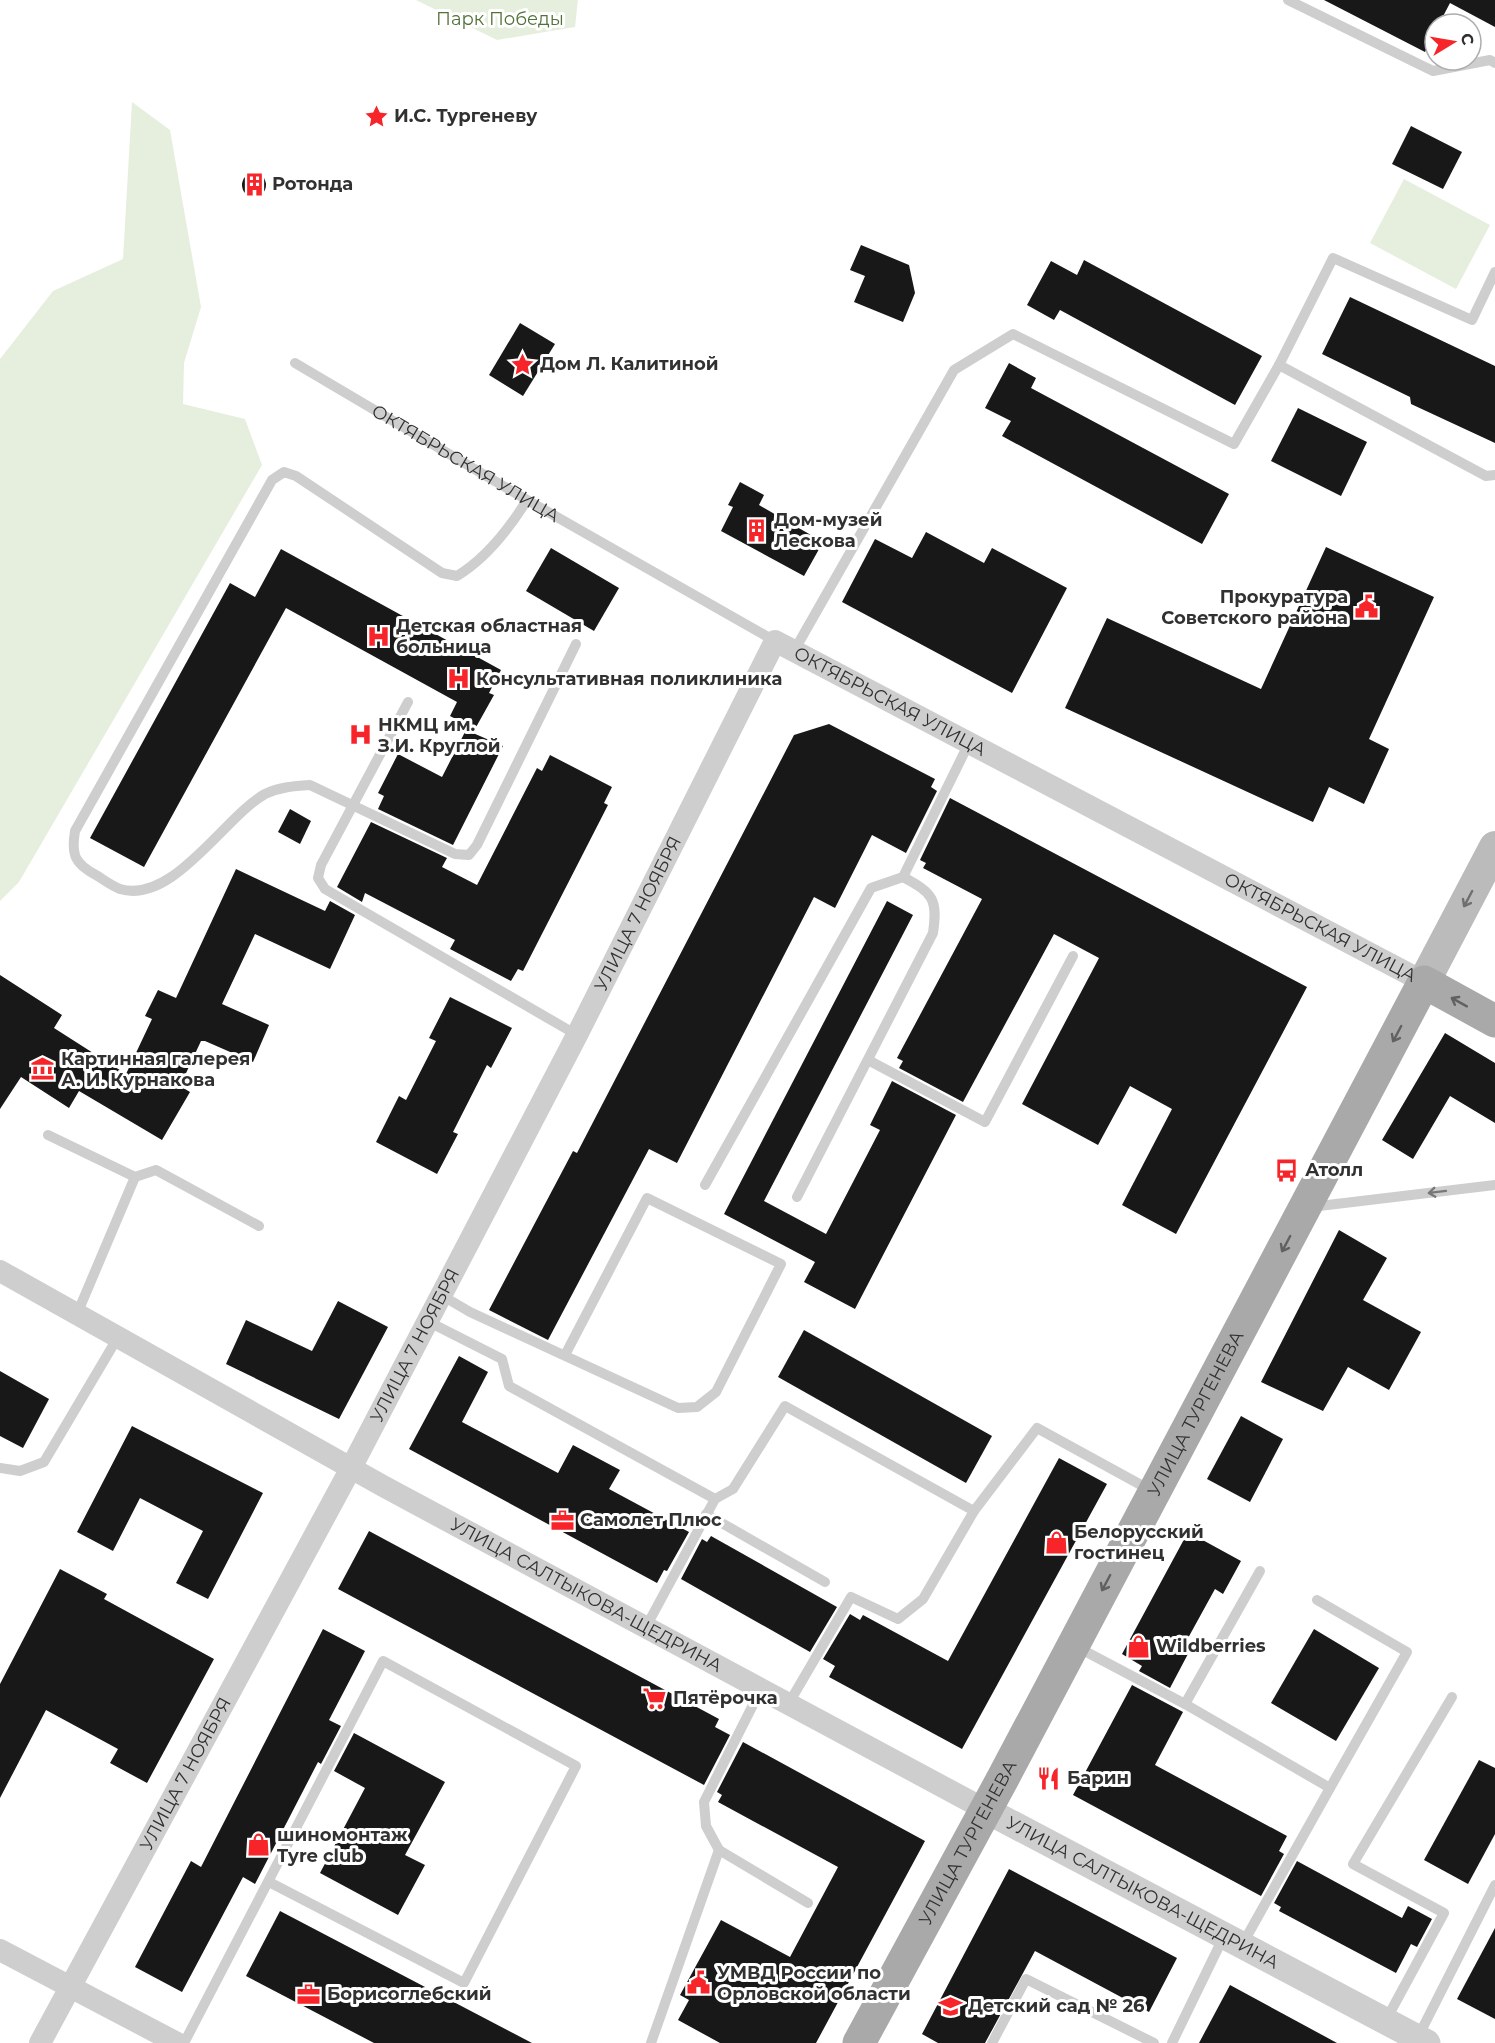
<svg xmlns="http://www.w3.org/2000/svg" width="1495" height="2043" viewBox="0 0 1495 2043" font-family="Montserrat,sans-serif">
  <style>
    .green { fill: #e6efde }
    .building { fill: #181818 }
    .lines { fill: none; stroke-linecap: round; stroke-linejoin: round }
    .service { stroke: #cecece; stroke-width: 10 }
    .minor { stroke: #cecece; stroke-width: 22 }
    .tertiary { stroke: #cecece; stroke-width: 27 }
    .secondary { stroke: #bbb; stroke-width: 32 }
    .primary { stroke: #a9a9a9; stroke-width: 33 }
    .oneway { stroke: #6f6f6f }
    .oneway2 { stroke: #616161 }
    .oneway3 { stroke: #787878 }
    .labels { text-anchor: middle; stroke-width: 6; stroke-linejoin: round; paint-order: stroke }
    .park-label { font-size: 18px; fill: #517239; stroke: #fff }
    .poi-label { font-size: 18px; font-weight: bold; fill: #313131; stroke: #fff; text-anchor: start }
    .street-label { font-size: 18px; fill: #313131; stroke: #fff }
  </style>
  <rect width="100%" height="100%" fill="#fff"/>
  <g class="green">
    <path d="M416,0H578L575,27L497,40Z"/>
    <path d="M132,102L170,130L201,307L184,363L183,404L245,419L262,465L19,882L0,901V359L53,291L123,259Z"/>
    <path d="M1404,179L1490,225L1456,289L1370,243Z"/>
  </g>
  <g class="building">
    <path d="M1324,0H1495V27L1450,3L1439,24H1435V32L1425,52Z"/>
    <path d="M1411,126L1462,152L1443,189L1392,164Z"/>
    <circle cx="254" cy="185" r="12"/>
    <path d="M861,245L909,265L915,293L903,322L854,302L865,276L850,270Z"/>
    <path d="M1084,260L1262,356L1235,405L1060,310L1054,320L1027,305L1051,261L1077,275Z"/>
    <path d="M1350,297L1495,366V443L1411,404L1410,397L1322,354Z"/>
    <path d="M520,323L555,344L523,396L489,375Z"/>
    <path d="M1009,363L1036,378L1031,388L1229,494L1202,544L1002,436L1011,421L985,408Z"/>
    <path d="M1298,408L1367,442L1341,496L1271,461Z"/>
    <path d="M740,482L764,495L759,505L823,542L804,576L721,531L733,507L728,505Z"/>
    <path d="M926,532L984,563L992,548L1067,588L1012,693L842,602L875,539L912,558Z"/>
    <path d="M1326,547L1434,597L1369,739L1389,749L1364,804L1329,787L1313,822L1065,708L1107,618L1261,689Z"/>
    <path d="M551,548L619,588L594,631L526,591Z"/>
    <path d="M281,549L501,670L489,693L494,695L475,729L450,716L457,702L286,608L144,867L90,838L230,583L255,597Z"/>
    <path d="M829,724L935,779L931,787L937,791L906,853L872,835L835,908L814,897L677,1163L649,1149L548,1340L489,1310L573,1151L577,1153L794,735Z"/>
    <path d="M466,730L503,746L453,845L378,809L384,796L378,793L398,754L442,777Z"/>
    <path d="M550,755L612,787L604,803L608,805L523,971L518,969L511,981L450,949L455,940L365,893L362,902L337,887L371,822L447,858L442,867L477,885L537,768L542,771Z"/>
    <path d="M950,798L1307,987L1176,1234L1122,1205L1172,1109L1130,1086L1098,1145L1022,1104L1099,958L1054,934L963,1102L899,1068L903,1061L897,1058L982,899L923,868L926,863L920,860Z"/>
    <path d="M290,809L311,821L300,844L278,832Z"/>
    <path d="M236,869L325,911L330,901L355,915L330,969L255,934L222,1004L269,1025L253,1062L205,1041H201L180,1086L190,1092L162,1140L79,1091L69,1108L21,1077L0,1109V975L62,1015L54,1028L126,1074L152,1019L145,1016L158,990L176,998Z"/>
    <path d="M887,901L913,915L764,1201L826,1234L880,1130L870,1125L892,1081L956,1115L855,1309L804,1282L815,1262L724,1214Z"/>
    <path d="M450,997L512,1028L491,1068L487,1065L453,1132L458,1134L437,1174L376,1142L399,1096L406,1100L436,1041L429,1038Z"/>
    <path d="M1445,1033L1495,1063V1123L1450,1096L1413,1159L1382,1140Z"/>
    <path d="M1339,1230L1387,1258L1363,1300L1421,1332L1389,1390L1348,1367L1323,1411L1261,1382Z"/>
    <path d="M338,1301L388,1327L339,1419L226,1364L246,1320L312,1351Z"/>
    <path d="M804,1330L992,1436L966,1483L778,1377Z"/>
    <path d="M459,1356L488,1372L462,1422L558,1473L573,1445L620,1470L609,1489L689,1532L667,1571L664,1570L657,1583L409,1449Z"/>
    <path d="M0,1371L49,1399L23,1448L0,1436Z"/>
    <path d="M1241,1416L1283,1439L1250,1502L1207,1479Z"/>
    <path d="M132,1426L263,1493L208,1599L176,1583L203,1531L140,1498L113,1551L77,1532Z"/>
    <path d="M1059,1458L1107,1484L962,1749L829,1677L835,1666L823,1659L850,1614L860,1620L863,1615L948,1661Z"/>
    <path d="M369,1531L719,1719L715,1727L730,1735L704,1785L338,1589Z"/>
    <path d="M1188,1532L1241,1561L1223,1594L1215,1589L1182,1649L1189,1652L1170,1688L1139,1671L1142,1666L1122,1654Z"/>
    <path d="M711,1536L837,1607L810,1652L681,1579L702,1539L707,1542Z"/>
    <path d="M60,1569L107,1594L104,1599L214,1659L147,1783L110,1763L118,1749L46,1710L0,1798V1684Z"/>
    <path d="M323,1629L365,1651L329,1720L341,1726L321,1764L318,1762L255,1884L243,1877L182,1992L135,1967L191,1861L201,1867Z"/>
    <path d="M1314,1629L1379,1668L1336,1741L1271,1703Z"/>
    <path d="M1132,1685L1183,1712L1155,1765L1287,1836L1279,1851L1284,1854L1261,1896L1073,1795Z"/>
    <path d="M354,1733L445,1782L405,1855L425,1865L398,1915L320,1873L365,1788L334,1771Z"/>
    <path d="M743,1742L925,1841L816,2043H720L678,2020L689,2000L680,1995L721,1920L790,1957L838,1867L718,1802L722,1795L717,1792Z"/>
    <path d="M1479,1760L1495,1768V1834L1468,1884L1424,1860Z"/>
    <path d="M1297,1861L1402,1918L1408,1906L1432,1919L1417,1947L1411,1944L1396,1973L1279,1911L1281,1907L1274,1903Z"/>
    <path d="M1009,1869L1177,1958L1149,2012L1035,1951L985,2043H938L922,2034Z"/>
    <path d="M280,1911L532,2043H374L246,1976Z"/>
    <path d="M1495,1928V2019L1457,1999Z"/>
    <path d="M1230,1985L1337,2043H1199Z"/>
  </g>
  <g class="lines">
    <g class="service">
      <path d="M1288,0L1433,71L1490,60L1495,63"/>
      <path d="M1495,272L1472,320L1333,258L1279,365L1486,476L1495,475"/>
      <path id="s1" d="M295,363L527,500L775,641"/>
      <path d="M527,500C509,529 487,558 457,576L442,573L296,476L284,472L272,480L75,831C71,855 75,864 96,875C104,880 112,886 120,889C173,905 225,816 265,794C280,787 294,786 310,785L455,854L469,855L477,845L576,644"/>
      <path d="M794,651L954,370L1013,334L1234,444L1279,365"/>
      <path d="M408,702L321,865L318,878L325,889L577,1035"/>
      <path d="M868,1060L985,1122L1073,956"/>
      <path d="M48,1135L135,1177L77,1314"/>
      <path d="M135,1177L156,1170L259,1226"/>
      <path d="M705,1185L871,888L903,877L969,743"/>
      <path d="M797,1197L933,933C938,899 933,893 903,877"/>
      <path d="M1311,1207L1495,1185"/>
      <path d="M441,1295L470,1312L678,1408L697,1407L716,1392L781,1264L647,1198L565,1355"/>
      <path d="M427,1321L502,1359L509,1386L715,1499L646,1627"/>
      <path d="M0,1468L20,1471L44,1462L118,1337"/>
      <path d="M715,1499L733,1489L785,1406L974,1511L923,1599L898,1619L851,1597L789,1703"/>
      <path d="M974,1511L1037,1428L1152,1491"/>
      <path d="M706,1514L825,1582"/>
      <path d="M1317,1600L1407,1652L1330,1788"/>
      <path d="M1077,1647L1185,1704L1330,1788L1242,1945"/>
      <path d="M1185,1704L1260,1571"/>
      <path d="M719,1850L706,1826L704,1802L761,1689"/>
      <path d="M1386,2020L1444,1913L1353,1864L1452,1697"/>
      <path d="M1418,2037L1495,1885"/>
      <path d="M184,2043L383,1661L576,1766L464,1983L269,1882"/>
      <path d="M651,2043L719,1850L808,1903"/>
      <path d="M992,2043L1026,1979L1154,2043"/>
      <path d="M1172,2043L1224,1936"/>
    </g>
    <g class="minor">
      <path id="s2" d="M0,1271L383,1486L986,1810"/>
      <path d="M0,1950L177,2043"/>
      <path id="s3" d="M40,2043L351,1468L577,1035L775,641L1424,982"/>
    </g>
    <path class="tertiary" id="s4" d="M986,1810L1427,2043"/>
    <path class="secondary" d="M1424,982L1495,847"/>
    <path class="primary" id="s5" d="M859,2043L1003,1778L1424,982L1495,1021"/>
  </g>
  <defs><path id="oneway-shaft" d="M-6 0H5M1.5-3L5.5 0L1.5 3" fill="none" stroke-width="1.6" stroke-linecap="round" stroke-linejoin="round" transform="scale(1.5)"/></defs>
  <use class="oneway" href="#oneway-shaft" transform="translate(1468 899) rotate(118)"/>
  <g class="oneway2">
    <use href="#oneway-shaft" transform="translate(1459 1002) rotate(-151)"/>
    <use href="#oneway-shaft" transform="translate(1397 1034) rotate(118)"/>
    <use href="#oneway-shaft" transform="translate(1286 1244) rotate(118)"/>
    <use href="#oneway-shaft" transform="translate(1106 1583) rotate(118)"/>
  </g>
  <use class="oneway3" href="#oneway-shaft" transform="translate(1437 1192) rotate(173)"/>
  <defs>
    <symbol id="sight-bare" viewBox="-9 -9 18 18"><path d="M0-6L1.8-2.2L6-1.7L2.9 1.2L3.7 5.4L0 3.3L-3.7 5.4L-2.9 1.2L-6-1.7L-1.8-2.2Z" fill="#f72429" stroke="#fff" stroke-width="2.5" paint-order="stroke"/></symbol>
    <symbol id="building-bare" viewBox="-9 -9 18 18"><path d="M-4-6H4V6H1V3H-1V6H-4ZM-2.5-4.3h1.7v1.8h-1.7ZM.8-4.3h1.7v1.8H.8ZM-2.5-1h1.7V.8h-1.7ZM.8-1h1.7V.8H.8Z" fill="#f72429" stroke="#fff" stroke-width="2.5" paint-order="stroke"/></symbol>
    <symbol id="civic-bare" viewBox="-9 -9 18 18"><path d="M-.6-6.5H3V-4.5H.6V-3L4-1V1h2V6H-6V1h2V-1L-.6-3ZM-1.2 2.5V6h2.4V2.5Z" fill="#f72429" stroke="#fff" stroke-width="2.5" paint-order="stroke"/></symbol>
    <symbol id="hospital-bare" viewBox="-9 -9 18 18"><path d="M-5-5h3v3.5h4V-5h3V5h-3V1.5h-4V5h-3Z" fill="#f72429" stroke="#fff" stroke-width="2.5" paint-order="stroke"/></symbol>
    <symbol id="museum-bare" viewBox="-9 -9 18 18"><path d="M0-6L6-3V-2H-6V-3ZM-5-1h2V3h-2ZM-1-1h2V3h-2ZM3-1h2V3H3ZM-6 4H6V6H-6Z" fill="#f72429" stroke="#fff" stroke-width="2.5" paint-order="stroke"/></symbol>
    <symbol id="bus-bare" viewBox="-9 -9 18 18"><path d="M-5-6H5V4H4V6H2V4H-2V6H-4V4H-5ZM-3.5-4V0h7V-4ZM-3.5 1.2v1.5H-2V1.2ZM2 1.2v1.5H3.5V1.2Z" fill="#f72429" stroke="#fff" stroke-width="2.5" paint-order="stroke"/></symbol>
    <symbol id="office-bare" viewBox="-9 -9 18 18"><path d="M-6-3h4V-5.5h4V-3h4V5H-6ZM-1-4.5V-3h2v-1.5ZM-6 0V1H6V0Z" fill="#f72429" stroke="#fff" stroke-width="2.5" paint-order="stroke"/></symbol>
    <symbol id="shop-bare" viewBox="-9 -9 18 18"><path d="M-5-2.5h2.3a2.7 3.5 0 0 1 5.4 0H5L5.5 6h-11ZM-1.5-2.5h3a1.5 2.3 0 0 0-3 0Z" fill="#f72429" stroke="#fff" stroke-width="2.5" paint-order="stroke"/></symbol>
    <symbol id="supermarket-bare" viewBox="-9 -9 18 18"><path d="M-6-5.5h2.5l.6 2H6L4.5 2H-2.5L-4.4-4H-6ZM-1.5 3.2a1.3 1.3 0 1 0 .1 0ZM3 3.2a1.3 1.3 0 1 0 .1 0Z" fill="#f72429" stroke="#fff" stroke-width="2.5" paint-order="stroke"/></symbol>
    <symbol id="restaurant-bare" viewBox="-9 -9 18 18"><path d="M-5-6h1v4h1v-4h1v4h1v-4h1v5L-1.5 .5V6h-2V.5L-5-1ZM5-6V6H3V1.5H1.5Q1.5-4 5-6Z" fill="#f72429" stroke="#fff" stroke-width="2.5" paint-order="stroke"/></symbol>
    <symbol id="school-bare" viewBox="-9 -9 18 18"><path d="M0-5L7-2L0 1L-7-2ZM-4 1L0 2.5L4 1V4Q0 6-4 4Z" fill="#f72429" stroke="#fff" stroke-width="2.5" paint-order="stroke"/></symbol>
  </defs>
  <g fill-rule="evenodd">
    <use href="#sight-bare" x="360" y="100" width="33" height="33"/>
    <use href="#building-bare" x="238" y="168" width="33" height="33"/>
    <use href="#sight-bare" x="506" y="348" width="33" height="33"/>
    <use href="#building-bare" x="740" y="514" width="33" height="33"/>
    <use href="#civic-bare" x="1350" y="590" width="33" height="33"/>
    <use href="#hospital-bare" x="362" y="620" width="33" height="33"/>
    <use href="#hospital-bare" x="442" y="662" width="33" height="33"/>
    <use href="#hospital-bare" x="344" y="718" width="33" height="33"/>
    <use href="#museum-bare" x="26" y="1052" width="33" height="33"/>
    <use href="#bus-bare" x="1270" y="1154" width="33" height="33"/>
    <use href="#office-bare" x="546" y="1504" width="33" height="33"/>
    <use href="#shop-bare" x="1040" y="1526" width="33" height="33"/>
    <use href="#shop-bare" x="1122" y="1630" width="33" height="33"/>
    <use href="#supermarket-bare" x="638" y="1682" width="33" height="33"/>
    <use href="#restaurant-bare" x="1032" y="1762" width="33" height="33"/>
    <use href="#shop-bare" x="242" y="1828" width="33" height="33"/>
    <use href="#civic-bare" x="682" y="1966" width="33" height="33"/>
    <use href="#office-bare" x="292" y="1978" width="33" height="33"/>
    <use href="#school-bare" x="934" y="1990" width="33" height="33"/>
  </g>
  <g class="labels">
    <g class="park-label">
      <text x="500" y="25">Парк Победы</text>
    </g>
    <g class="poi-label">
      <text x="394" y="122">И.С. Тургеневу</text>
      <text x="272" y="190">Ротонда</text>
      <text x="540" y="370">Дом Л. Калитиной</text>
      <text x="774" y="526">Дом-музей<tspan x="774" dy="21">Лескова</tspan></text>
      <text x="1348" y="603" text-anchor="end">Прокуратура<tspan x="1348" dy="21">Советского района</tspan></text>
      <text x="396" y="632">Детская областная<tspan x="396" dy="21">больница</tspan></text>
      <text x="476" y="685">Консультативная поликлиника</text>
      <text x="378" y="731">НКМЦ им.<tspan x="378" dy="21">З.И. Круглой</tspan></text>
      <text x="61" y="1065">Картинная галерея<tspan x="61" dy="21">А. И. Курнакова</tspan></text>
      <text x="1305" y="1176">Атолл</text>
      <text x="580" y="1526">Самолет Плюс</text>
      <text x="1074" y="1538">Белорусский<tspan x="1074" dy="21">гостинец</tspan></text>
      <text x="1156" y="1652">Wildberries</text>
      <text x="673" y="1704">Пятёрочка</text>
      <text x="1067" y="1784">Барин</text>
      <text x="277" y="1841">шиномонтаж<tspan x="277" dy="21">Tyre club</tspan></text>
      <text x="717" y="1979">УМВД России по<tspan x="717" dy="21">Орловской области</tspan></text>
      <text x="327" y="2000">Борисоглебский</text>
      <text x="968" y="2012">Детский сад № 26</text>
    </g>
    <g class="street-label">
      <text dy="6" stroke="none"><textPath href="#s1" startOffset="198">ОКТЯБРЬСКАЯ УЛИЦА</textPath></text>
      <text dy="6" stroke="none"><textPath href="#s3" startOffset="1713">ОКТЯБРЬСКАЯ УЛИЦА</textPath></text>
      <text dy="6" stroke="none"><textPath href="#s3" startOffset="1278">УЛИЦА 7 НОЯБРЯ</textPath></text>
      <text dy="6" stroke="none"><textPath href="#s3" startOffset="2199">ОКТЯБРЬСКАЯ УЛИЦА</textPath></text>
      <text dy="6" stroke="none"><textPath href="#s3" startOffset="792">УЛИЦА 7 НОЯБРЯ</textPath></text>
      <text dy="6" stroke="none"><textPath href="#s5" startOffset="714">УЛИЦА ТУРГЕНЕВА</textPath></text>
      <text dy="6" stroke="none"><textPath href="#s2" startOffset="670">УЛИЦА САЛТЫКОВА-ЩЕДРИНА</textPath></text>
      <text dy="6" stroke="none"><textPath href="#s3" startOffset="306">УЛИЦА 7 НОЯБРЯ</textPath></text>
      <text dy="6" stroke="none"><textPath href="#s5" startOffset="228">УЛИЦА ТУРГЕНЕВА</textPath></text>
      <text dy="6" stroke="none"><textPath href="#s4" startOffset="177">УЛИЦА САЛТЫКОВА-ЩЕДРИНА</textPath></text>
    </g>
  </g>
  <g transform="translate(1453 42) rotate(79)"><circle r="28" fill="#ffffff" stroke="#adadad" stroke-width="1.5"/>
  <path d="M0-4.5L10 22L0 15L-10 22Z" fill="#f72429"/>
  <text y="-9" font-size="16" font-weight="bold" text-anchor="middle" fill="#313131">С</text>
  </g>
</svg>
